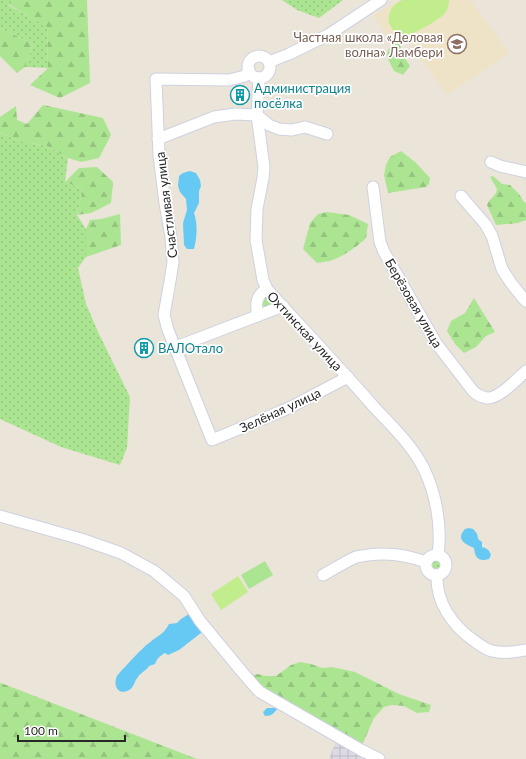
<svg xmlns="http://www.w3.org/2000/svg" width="526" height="759" viewBox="0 0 526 759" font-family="Lato,sans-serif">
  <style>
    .industrial { fill: url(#industrial-grid) }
    .education { fill: #eee3c7 }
    .grass { fill: url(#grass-dots) }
    .forest { fill: url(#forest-firs) }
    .park { fill: #ace592 }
    .pitch { fill: #c1ed8d }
    .water { fill: #66c9f3 }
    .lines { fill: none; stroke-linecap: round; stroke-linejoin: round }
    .minor-casing { stroke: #ced1e2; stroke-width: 13 }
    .minor { stroke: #fff; stroke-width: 11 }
    .labels { text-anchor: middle; stroke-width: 3.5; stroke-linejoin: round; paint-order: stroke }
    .education-label { font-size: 13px; fill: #785e54; stroke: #fff; text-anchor: end }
    .culture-label { font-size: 13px; fill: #0d838f; stroke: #fff; text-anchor: start }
    .street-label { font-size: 13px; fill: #282828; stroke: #fff }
  </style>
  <defs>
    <pattern id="industrial-grid" width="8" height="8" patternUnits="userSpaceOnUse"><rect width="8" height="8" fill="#dddae3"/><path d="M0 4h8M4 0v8" fill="none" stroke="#bebbc3"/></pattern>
    <pattern id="grass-dots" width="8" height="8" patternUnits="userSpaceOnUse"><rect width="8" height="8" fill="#ace592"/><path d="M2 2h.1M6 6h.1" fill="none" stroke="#94c47e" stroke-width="1.8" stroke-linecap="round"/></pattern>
    <pattern id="forest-firs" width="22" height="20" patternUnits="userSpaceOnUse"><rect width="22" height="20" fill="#ace592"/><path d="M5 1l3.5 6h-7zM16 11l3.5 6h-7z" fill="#94c47e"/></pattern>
  </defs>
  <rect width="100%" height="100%" fill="#ebe4d8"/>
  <path class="industrial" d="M336,741L367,759H329Z"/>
  <path class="education" d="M400,0H470L509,53L447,95L408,41L387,36L374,15Z"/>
  <g class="grass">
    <path d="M0,0H19L8,5L47,26L48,68L25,67L33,44L0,28Z"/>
    <path d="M282,0H343L319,18L297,10Z"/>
    <path d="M0,133L21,141L47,146L68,158L65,182L83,189L77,215L86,229V257L78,268L86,304L99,334L130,397L127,448L120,465L61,447L0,419Z"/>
    <path d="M264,296H267L272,301L271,305L265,307L262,306Z"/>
    <circle cx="436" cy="565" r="5"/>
  </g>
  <g class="forest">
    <path d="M19,0H87L90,83L60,98L30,85L48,68L47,27L8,4Z"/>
    <path d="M0,28L33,44L25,67L17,73L0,56Z"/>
    <path d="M393,40L399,42L404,57L410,66L403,75L394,71L386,55Z"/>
    <path d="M43,105L103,118L111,135L99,158L81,162L68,158L47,146L21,141L0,133V117L16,106L17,120L27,124Z"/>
    <path d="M401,151L415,162L430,178L429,184L426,187L388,193L384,175L386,165L390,157Z"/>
    <path d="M97,167L113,182L111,203L91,213L77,215L83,189L65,182L79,168Z"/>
    <path d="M493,176L502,184L510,185L519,194L524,202L526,203V220L518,223L496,225L487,205C490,197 496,197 497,189L490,177Z"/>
    <path d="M327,212L349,215L368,224L366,238C357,247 342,257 330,261C326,262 321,262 317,263L303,249L310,223L318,214Z"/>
    <path d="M120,214L121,245L86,257V229L90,220L101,219Z"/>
    <path d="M474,298L495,332L486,336L476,347L464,353L455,344L447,331L451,321L465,313Z"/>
    <path d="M300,662L311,664L322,668L332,667L355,672L399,694L431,705L429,712L417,713L404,706L392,705L384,707L374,718L363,743L360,744L353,741L340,731L321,722L266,692L253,678L254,675L258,674L266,676H276L291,665Z"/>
    <path d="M0,683H1L197,759H0Z"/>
  </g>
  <path class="park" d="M265,561L273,575L249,589L241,575Z"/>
  <g class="pitch">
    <path d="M402,0H449C449,4 448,8 446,12C441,19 412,36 404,35C391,34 385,20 391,10C393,5 397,3 402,0Z"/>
    <path d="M238,576L248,592L221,610L211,594Z"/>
  </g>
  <g class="water">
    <path d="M190,171L196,173L200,180L201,186L199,191V203L194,213C198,224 197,238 194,249H187L184,245L183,223L187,210L186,199L180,192L178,186L179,176L183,173Z"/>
    <path d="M469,528L473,529C476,532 478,534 478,539L482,542V547C487,548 489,550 491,555L489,559C479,562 475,558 474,548C466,544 455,540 465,529Z"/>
    <path d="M189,614L192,615L202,631L201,633L179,650L168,655L165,653C160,656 157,658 155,664L149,666C146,671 141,672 138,677C134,681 134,689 127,691C117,695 113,684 117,676C119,673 122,670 125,667C134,657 143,647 154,639C161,634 165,632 169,624L177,623L181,619Z"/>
    <path d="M267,708H278C274,713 272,716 265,716L263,712Z"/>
  </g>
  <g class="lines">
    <defs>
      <g id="minor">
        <circle cx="259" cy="67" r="11"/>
        <path d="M269,62L289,54L328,35L381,0"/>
        <path d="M249,70L245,76L229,80L156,79L159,155L165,203L171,237L173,262L170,281L164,315L168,330L212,440L289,408L348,377"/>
        <path d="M259,78L257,115L264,167L263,178L257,209L256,240L263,280L267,289L273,296C307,333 341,369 374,407C392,426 412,445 424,469C436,494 442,526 438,555"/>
        <path d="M158,139L214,117L235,114L257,115L269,125L279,129L292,130L305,127L327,134"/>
        <path d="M491,162L500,166L526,172"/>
        <path d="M373,187L380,242L384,252L436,343L473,391C477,395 481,397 487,398C499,399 517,379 526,371"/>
        <path d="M461,196L486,225L492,236L502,269L511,283L523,298L526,301"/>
        <path d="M258,316C255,304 256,295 267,289"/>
        <path d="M176,347L283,306"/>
        <path d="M0,516L81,539L121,553L154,571L184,596L200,621L243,673L256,688L260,692L361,750L379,759"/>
        <circle cx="436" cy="565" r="10"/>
        <path d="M323,575C334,569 345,562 356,557C360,556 364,556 368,555C389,552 407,555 426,562"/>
        <path d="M437,575C436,602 452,625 473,640C479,644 485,649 492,651C503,654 515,652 526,650"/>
      </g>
    </defs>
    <use href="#minor" class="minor-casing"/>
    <use href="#minor" class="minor"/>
  </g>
  <defs>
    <symbol id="school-ring" viewBox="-11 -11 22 22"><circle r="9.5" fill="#fff" stroke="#8d6e63" stroke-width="1.5"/><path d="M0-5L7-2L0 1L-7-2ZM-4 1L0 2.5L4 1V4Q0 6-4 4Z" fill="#8d6e63"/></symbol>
    <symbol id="building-ring" viewBox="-11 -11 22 22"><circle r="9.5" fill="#fff" stroke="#0f9aa8" stroke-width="1.5"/><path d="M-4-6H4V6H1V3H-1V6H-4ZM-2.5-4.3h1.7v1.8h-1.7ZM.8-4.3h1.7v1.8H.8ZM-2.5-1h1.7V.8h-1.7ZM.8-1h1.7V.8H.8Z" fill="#0f9aa8"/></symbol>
  </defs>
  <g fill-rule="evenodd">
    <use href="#school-ring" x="446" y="33" width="22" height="22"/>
    <use href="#building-ring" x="229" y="84" width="22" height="22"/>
    <use href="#building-ring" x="133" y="337" width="22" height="22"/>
  </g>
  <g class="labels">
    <g class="education-label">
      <text x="443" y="42">Частная школа «Деловая<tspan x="443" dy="15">волна» Ламбери</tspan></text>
    </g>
    <g class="culture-label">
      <text x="254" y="93">Администрация<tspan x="254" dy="15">посёлка</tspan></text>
      <text x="158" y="353">ВАЛОтало</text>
    </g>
    <g class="street-label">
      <text transform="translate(166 205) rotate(-97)" y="5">Счастливая улица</text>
      <text transform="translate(414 303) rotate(60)" y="5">Берёзовая улица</text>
      <text transform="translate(305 331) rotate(47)" y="5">Охтинская улица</text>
      <text transform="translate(280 410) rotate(-25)" y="5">Зелёная улица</text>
    </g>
  </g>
  <path d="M18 735v6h107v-6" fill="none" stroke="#282828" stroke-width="2"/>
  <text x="24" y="735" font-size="12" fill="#282828" stroke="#ffffff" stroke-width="3" paint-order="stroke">100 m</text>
</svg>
